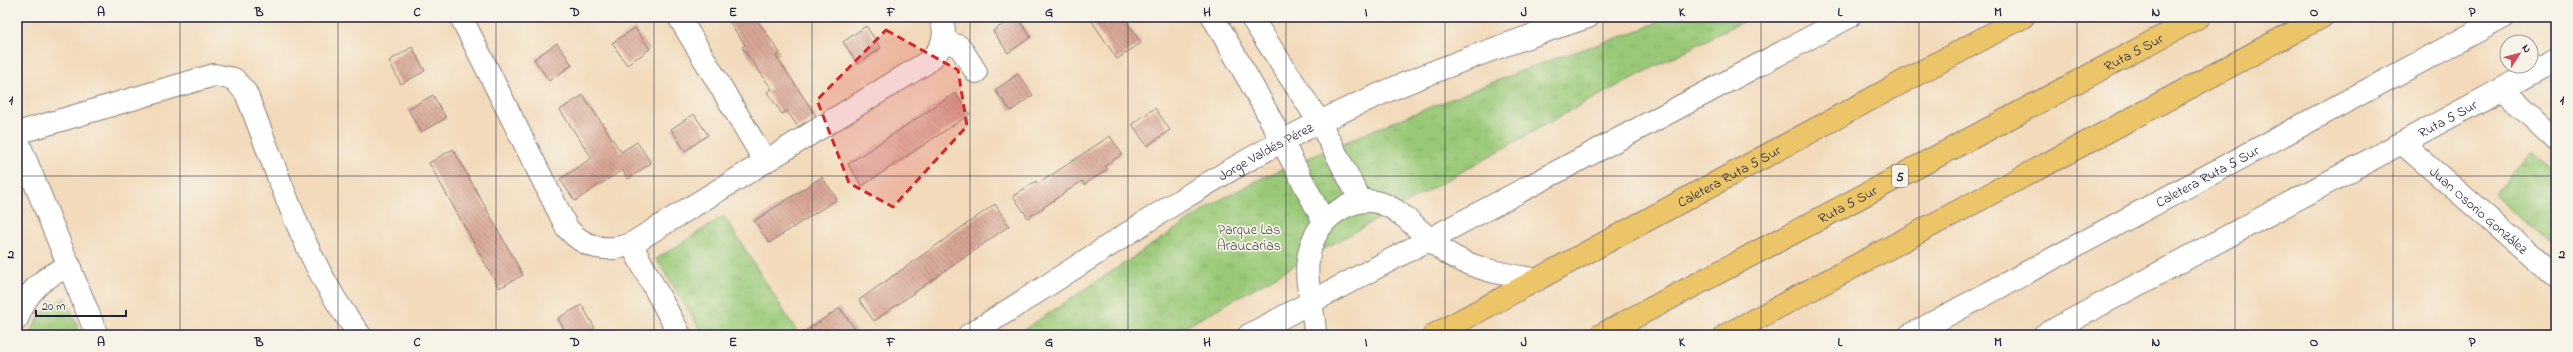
<svg xmlns="http://www.w3.org/2000/svg" width="2573" height="352" viewBox="0 0 2573 352" font-family="'Indie Flower',sans-serif">
  <style>
    .grass { fill: url(#grass-tufts); stroke: #5e7659 }
    .building { fill: url(#building-back-hatch) }
    .lines { fill: none; stroke-linecap: round; stroke-linejoin: round }
    .minor-casing { stroke: #8a7e7a; stroke-width: 24 }
    .major-casing { stroke: #8a7e7a; stroke-width: 24 }
    .highway-casing { stroke: #8a7e7a; stroke-width: 24 }
    .minor { stroke: #fff; stroke-width: 22 }
    .major { stroke: #edc569; stroke-width: 22 }
    .highway { stroke: #edc569; stroke-width: 22 }
    .marked { fill: #d62828; fill-opacity: 0.2; stroke: #d62828; stroke-width: 3; stroke-dasharray: 8 5; stroke-linejoin: round }
    .grid { fill: none; stroke: #22223b; stroke-width: 1; stroke-opacity: 0.55 }
    .labels { text-anchor: middle; stroke-width: 3.5; stroke-linejoin: round; paint-order: stroke }
    .shield { fill: #f7f3e8; stroke: #62616f; stroke-width: 1 }
    .shield-label { font-size: 13px; font-weight: bold; fill: #22223b }
    .street-label { font-size: 14px; fill: #22223b; stroke: #f7f3e8 }
    .park-label { font-size: 14px; fill: #46544d; stroke: #f7f3e8 }
    .neatline { fill: none; stroke: #22223b; stroke-width: 1.5 }
    .grid-label { font-size: 13px; text-anchor: middle; font-weight: bold; fill: #22223b }
  </style>
  <defs>
    <pattern id="grass-tufts" width="24" height="20" patternUnits="userSpaceOnUse"><rect width="24" height="20" fill="#99c977"/><path d="M3 7l-1-3M5 7V3M7 7l1-3M15 17l-1-3M17 17v-4M19 17l1-3" fill="none" stroke="#84ac68"/></pattern>
    <pattern id="building-back-hatch" width="6" height="6" patternUnits="userSpaceOnUse"><rect width="6" height="6" fill="#d8a594"/><path d="M-1 5l2 2M0 0l6 6M5-1l2 2" fill="none" stroke="#af867a"/></pattern>
  </defs>
  <rect width="100%" height="100%" fill="#f7f3e8"/>
  <filter id="ink" filterUnits="userSpaceOnUse"><feTurbulence type="fractalNoise" baseFrequency=".025" numOctaves="2"/><feDisplacementMap in="SourceGraphic" scale="8" xChannelSelector="R" yChannelSelector="G"/><feConvolveMatrix kernelMatrix="1 2 1 2 8 2 1 2 1" color-interpolation-filters="sRGB"/></filter>
  <filter id="wash" filterUnits="userSpaceOnUse"><feTurbulence type="fractalNoise" baseFrequency=".012" numOctaves="4" result="noise"/><feDisplacementMap in="SourceGraphic" scale="16" xChannelSelector="R" yChannelSelector="G"/><feGaussianBlur stdDeviation="0.9" result="paint"/><feColorMatrix in="noise" values="0 0 0 0 0 0 0 0 0 0 0 0 0 0 0 0 0 1.4 0 .05"/><feComposite in="paint" operator="in"/></filter>
  <g filter="url(#wash)">
    <rect width="100%" height="100%" fill="#f2daba"/>
    <g class="grass">
      <path d="M1669,17H1751L1575,108L1171,335H1016L1218,201L1260,179L1383,126L1544,62L1636,32Z"/>
      <path d="M2533,152L2556,173V249L2494,195Z"/>
      <path d="M724,216L799,335H704L656,259Z"/>
      <path d="M66,297L81,335H31C36,316 49,305 66,297Z"/>
    </g>
    <g id="blocks">
      <g class="building">
        <path d="M726,17H755L780,53L776,56L816,116L798,127L787,111L782,114L767,92L772,89L742,47L745,45Z"/>
        <path d="M1014,17H1017L1031,37L1008,53L993,31Z"/>
        <path d="M1089,17H1123L1141,43L1117,59Z"/>
        <path d="M866,26L881,48L858,64L843,42Z"/>
        <path d="M635,28L650,49L627,65L612,43Z"/>
        <path d="M557,43L572,65L549,81L534,59Z"/>
        <path d="M412,47L425,71L401,84L389,61Z"/>
        <path d="M1018,74L1033,95L1011,111L995,90Z"/>
        <path d="M955,93L970,114L862,186L848,164Z"/>
        <path d="M433,95L446,118L421,132L408,109Z"/>
        <path d="M583,95L621,152L637,142L651,163L628,179L622,170L575,201L560,179L592,158L560,110Z"/>
        <path d="M1155,108L1170,130L1147,146L1132,124Z"/>
        <path d="M694,114L708,135L685,151L671,129Z"/>
        <path d="M1110,136L1122,154L1105,166L1108,169L1084,185L1082,181L1028,218L1013,196L1036,181L1038,184Z"/>
        <path d="M453,149L523,275L499,288L429,163Z"/>
        <path d="M822,177L837,199L769,243L754,221Z"/>
        <path d="M995,204L1009,226L874,321L859,300Z"/>
        <path d="M582,305L595,328L582,335H567L558,318Z"/>
        <path d="M840,308L859,335H799Z"/>
      </g>
    </g>
  </g>
  <g filter="url(#ink)">
    <use href="#blocks" fill-opacity="0" stroke="#8a7e7a" stroke-width="1"/>
    <g class="lines">
      <defs>
        <g id="minor">
          <path d="M461,17L567,228C584,248 606,253 631,244L926,63C942,51 949,35 940,17"/>
          <path d="M679,17L765,161"/>
          <path d="M1213,17L1262,103L1324,222"/>
          <path d="M1251,17L1320,123L1361,201"/>
          <path d="M943,40L960,47L976,72"/>
          <path d="M2502,89L2556,140"/>
          <path d="M17,133L214,75L234,79L246,93C279,175 305,265 360,335"/>
          <path d="M17,139L97,335"/>
          <path id="s1" d="M2402,143L2556,277"/>
          <path d="M631,244L680,335"/>
          <path d="M17,319C26,292 44,276 70,266"/>
          <path id="s2" d="M969,335C1072,272 1172,200 1279,143C1375,91 1485,50 1588,17"/>
          <path d="M1249,335L1849,17"/>
          <path d="M1315,335C1315,311 1304,282 1308,260C1310,241 1320,223 1336,212C1389,176 1414,237 1456,258C1481,271 1510,275 1537,280"/>
          <path id="s3" d="M1910,335L2504,17"/>
          <path id="s4" d="M2044,335L2556,60"/>
        </g>
        <g id="major">
          <path id="s5" d="M1434,335L2023,17"/>
        </g>
        <g id="highway">
          <path id="s6" d="M1601,335L2199,17"/>
          <path d="M1726,335L2322,17"/>
        </g>
      </defs>
      <use href="#minor" class="minor-casing"/>
      <use href="#major" class="major-casing"/>
      <use href="#highway" class="highway-casing"/>
      <use href="#minor" class="minor"/>
      <use href="#major" class="major"/>
      <use href="#highway" class="highway"/>
    </g>
  </g>
  <path class="marked" d="M886,30L958,70L967,126L893,207L849,183L817,100Z"/>
  <path class="grid" d="M180,17V335M338,17V335M496,17V335M654,17V335M812,17V335M970,17V335M1128,17V335M1286,17V335M1445,17V335M1603,17V335M1761,17V335M1919,17V335M2077,17V335M2235,17V335M2393,17V335M17,176H2556"/>
  <g class="labels">
    <rect class="shield" x="1892" y="165" width="16" height="22" rx="3"/>
    <g class="shield-label">
      <text x="1900" y="181">5</text>
    </g>
    <g class="street-label">
      <text dy="5" stroke="none"><textPath href="#s6" startOffset="603">Ruta 5 Sur</textPath></text>
      <text dy="5" stroke="none"><textPath href="#s4" startOffset="458">Ruta 5 Sur</textPath></text>
      <text dy="5" stroke="none"><textPath href="#s2" startOffset="349">Jorge Valdés Pérez</textPath></text>
      <text dy="5" stroke="none"><textPath href="#s5" startOffset="335">Caletera Ruta 5 Sur</textPath></text>
      <text dy="5" stroke="none"><textPath href="#s3" startOffset="337">Caletera Ruta 5 Sur</textPath></text>
      <text dy="5" stroke="none"><textPath href="#s6" startOffset="279">Ruta 5 Sur</textPath></text>
      <text dy="5" stroke="none"><textPath href="#s1" startOffset="102">Juan Osorio González</textPath></text>
    </g>
    <g class="park-label">
      <text x="1249" y="234">Parque Las<tspan x="1249" dy="16">Araucarias</tspan></text>
    </g>
  </g>
  <rect width="2573" height="352" fill="none" stroke="#f7f3e8" stroke-width="44"/>
  <g transform="translate(2519 54) rotate(54)"><circle r="19" fill="#f7f3e8" stroke="#a29fa3"/>
  <path d="M0-3L7 15L0 10L-7 15Z" fill="#d1495b"/>
  <text y="-6" font-size="11" font-weight="bold" text-anchor="middle" fill="#22223b">N</text>
  </g>
  <path d="M36 310v6h90v-6" fill="none" stroke="#22223b" stroke-width="2"/>
  <text x="42" y="310" font-size="12" fill="#22223b" stroke="#f7f3e8" stroke-width="3" paint-order="stroke">20 m</text>
  <rect x="22" y="22" width="2529" height="308" class="neatline"/>
  <g class="grid-label">
    <text x="101" y="16">A</text>
    <text x="259" y="16">B</text>
    <text x="417" y="16">C</text>
    <text x="575" y="16">D</text>
    <text x="733" y="16">E</text>
    <text x="891" y="16">F</text>
    <text x="1049" y="16">G</text>
    <text x="1207" y="16">H</text>
    <text x="1366" y="16">I</text>
    <text x="1524" y="16">J</text>
    <text x="1682" y="16">K</text>
    <text x="1840" y="16">L</text>
    <text x="1998" y="16">M</text>
    <text x="2156" y="16">N</text>
    <text x="2314" y="16">O</text>
    <text x="2472" y="16">P</text>
    <text x="11" y="104">1</text>
    <text x="2562" y="104">1</text>
    <text x="11" y="258">2</text>
    <text x="2562" y="258">2</text>
    <text x="101" y="346">A</text>
    <text x="259" y="346">B</text>
    <text x="417" y="346">C</text>
    <text x="575" y="346">D</text>
    <text x="733" y="346">E</text>
    <text x="891" y="346">F</text>
    <text x="1049" y="346">G</text>
    <text x="1207" y="346">H</text>
    <text x="1366" y="346">I</text>
    <text x="1524" y="346">J</text>
    <text x="1682" y="346">K</text>
    <text x="1840" y="346">L</text>
    <text x="1998" y="346">M</text>
    <text x="2156" y="346">N</text>
    <text x="2314" y="346">O</text>
    <text x="2472" y="346">P</text>
  </g>
</svg>
